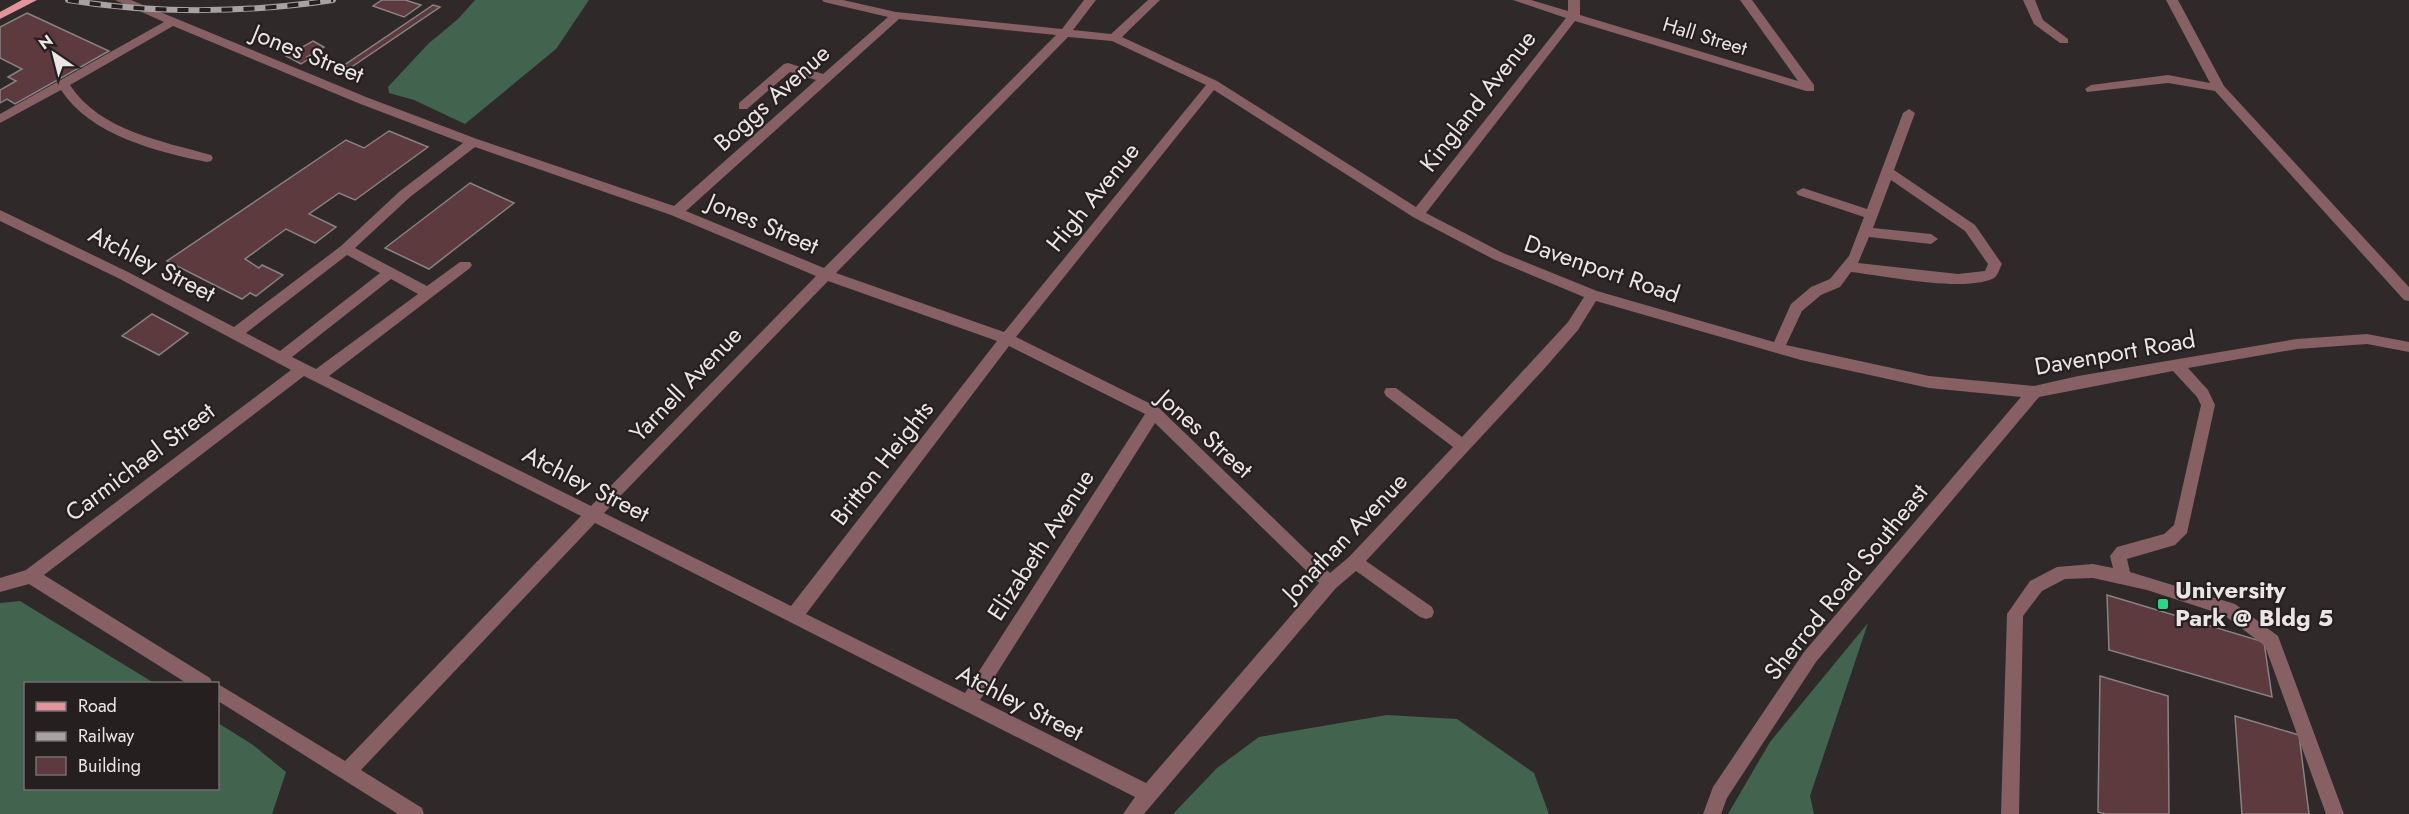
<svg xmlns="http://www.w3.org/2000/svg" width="2409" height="814" viewBox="0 0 2409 814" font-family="Jost,sans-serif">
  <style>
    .forest { fill: #42634e }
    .building { fill: #5d3a3d; stroke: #8a8282; stroke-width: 1.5 }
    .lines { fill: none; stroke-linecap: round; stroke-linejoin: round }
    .minor { fill: #866063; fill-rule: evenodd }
    .major { fill: #e1949b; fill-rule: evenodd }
    .rail-casing { stroke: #a8a3a3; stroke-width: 6 }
    .rail { stroke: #261f20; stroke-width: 4; stroke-dasharray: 11; stroke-linecap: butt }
    .poi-dot { fill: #25d886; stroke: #261f20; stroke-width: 2 }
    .labels { text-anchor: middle; stroke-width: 4.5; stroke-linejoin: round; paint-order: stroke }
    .far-street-label { font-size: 20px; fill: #ebe6e6; stroke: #261f20 }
    .street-label { font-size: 24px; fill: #ebe6e6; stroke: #261f20 }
    .poi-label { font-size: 24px; font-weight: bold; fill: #ebe6e6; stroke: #261f20; text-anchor: start }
  </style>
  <rect width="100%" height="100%" fill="#302929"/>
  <g class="forest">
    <path d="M475,0H589L556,49L465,124L414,100L389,93L388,87L428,44L458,19Z"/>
    <path d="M20,601L154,683L26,684V788H218V723L253,745L286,772L272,814H0V603Z"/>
    <path d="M1868,623L1810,796L1814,814H1728L1770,742Z"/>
    <path d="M1387,715L1457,719L1534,773L1549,814H1173L1217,768L1259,737Z"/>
  </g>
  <g class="building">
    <path d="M382,0H405L421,5L404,17L373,6Z"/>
    <path d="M433,5L440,7L350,68L343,66Z"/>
    <path d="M27,13L109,51L15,104L7,99L0,103V90L16,81L8,77L22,69L0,58V27Z"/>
    <path d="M313,41L324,47L307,57L310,58L301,64L286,56Z"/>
    <path d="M389,131L428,147L355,200L339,193L309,214L336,227L315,243L286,229L245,259L259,268L262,265L283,275L256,296L250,293L242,299L167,261L346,140L364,148Z"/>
    <path d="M470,183L514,203L429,269L385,248Z"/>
    <path d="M152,314L188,333L159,355L122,336Z"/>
    <path d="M2107,595L2264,642L2272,697L2109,650Z"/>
    <path d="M2100,676L2168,696L2169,814H2105L2098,812Z"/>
    <path d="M2235,716L2299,735L2309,814H2242Z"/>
  </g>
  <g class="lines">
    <g class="minor">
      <path d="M115,0H131L366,97L477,139L674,206L816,80L790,72L747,109H739V103L784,64L788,63L823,74L888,17L824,2L822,0H843L896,12L1062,29L1084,0H1096L1073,30L1111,34L1148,0H1160L1122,37L1217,81L1416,207L1566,18L1513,0H1531L1568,11V0H1580V15L1798,81L1740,0H1752L1814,85V91H1806L1575,21L1426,213L1503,253L1597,291L1774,342L1791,304L1811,287L1830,279L1849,256L1864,217L1798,195L1796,192L1803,188L1867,209L1903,113L1909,109L1915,113L1894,170L1975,225L2002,264C1999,269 1998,277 1992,279C1962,292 1885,276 1851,272L1840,287L1821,295L1802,311L1786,345L1929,376L2034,386L2078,376L2297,339L2367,334L2409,342V352L2367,344L2297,349L2188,368L2208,390L2215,405L2187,533L2175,545L2127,559L2130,572L2235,604L2278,636L2344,814H2326L2265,646L2224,615L2147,590L2093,578L2065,579L2042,591L2023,616L2019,814H2001L2007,614L2030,581L2057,567L2093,564L2113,568L2110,556L2117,547L2164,534L2174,525L2201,405L2197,397L2173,371L2039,397L1816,662L1727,798L1721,814H1703L1713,787L1804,652L2021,397L1929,388L1801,360L1596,301L1578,330L1544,369L1366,561L1432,607L1434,612L1432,617L1426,619L1420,617L1356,571L1336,588L1144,814H1123L1135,797L595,523L361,770L422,808L424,814H398L218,701V684L345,761L581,516L304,376L44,575L210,678L213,684H188L29,584L0,592V578L26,570L291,370L118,278L0,221V210L128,272L234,327L341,246L400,191L463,143L358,103L173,26L70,85C100,131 162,141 211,155L213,158L211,161L207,162C157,152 90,135 61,90L0,123V114L164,22ZM899,19L1056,35L824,268L686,211ZM1068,37L1112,41L1206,85L1004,332L836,273ZM1214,90L1413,217L1493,259L1584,297L1568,322L1462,437L1396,388H1386L1384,392L1386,396L1453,447L1349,557L1330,573L1159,408L1016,337ZM475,147L671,215L816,276L591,506L329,376L470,268L472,265L470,262H460L427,286L355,248L410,197ZM1891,180L1965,231L1988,264L1985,271L1958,274L1858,263L1869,237L1931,244L1938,239L1931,234L1873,228ZM347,255L380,273L280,351L246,333ZM391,279L418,294L316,369L292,357ZM828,281L997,341L791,606L604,513ZM1009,346L1145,414L965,693L806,614ZM1155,423L1319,583L1146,783L980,700Z"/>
      <path d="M2023,0H2035L2043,20L2068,39V43H2060L2034,24Z"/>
      <path d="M2166,0H2178L2224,86L2409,287V301L2404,300L2215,91L2168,83L2087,92L2085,89L2091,85L2168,75L2210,83Z"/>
    </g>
    <path class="major" d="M22,0H37L0,19V12Z"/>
    <defs>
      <path id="rail" d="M68,0C152,14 249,13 333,0"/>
    </defs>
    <use href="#rail" class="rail-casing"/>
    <use href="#rail" class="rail"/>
  </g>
  <rect class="poi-dot" x="2157" y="598" width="12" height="12" rx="3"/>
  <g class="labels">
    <g class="far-street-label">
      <text transform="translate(1705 36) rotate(17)" y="7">Hall Street</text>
    </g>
    <g class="street-label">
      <text transform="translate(308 54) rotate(22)" y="8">Jones Street</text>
      <text transform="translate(772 98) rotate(-42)" y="8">Boggs Avenue</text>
      <text transform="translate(1478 101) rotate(-52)" y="8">Kingland Avenue</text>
      <text transform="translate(1093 197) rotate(-51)" y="8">High Avenue</text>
      <text transform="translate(763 224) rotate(23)" y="8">Jones Street</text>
      <text transform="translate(152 264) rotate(27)" y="8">Atchley Street</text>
      <text transform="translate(1602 269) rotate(19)" y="8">Davenport Road</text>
      <text transform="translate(2115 353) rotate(-10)" y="8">Davenport Road</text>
      <text transform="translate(686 384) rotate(-46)" y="8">Yarnell Avenue</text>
      <text transform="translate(1205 434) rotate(42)" y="8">Jones Street</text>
      <text transform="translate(140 462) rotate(-37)" y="8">Carmichael Street</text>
      <text transform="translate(882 463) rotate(-52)" y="8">Britton Heights</text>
      <text transform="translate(586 484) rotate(27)" y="8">Atchley Street</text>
      <text transform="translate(1345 537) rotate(-46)" y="8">Jonathan Avenue</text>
      <text transform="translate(1041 545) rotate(-57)" y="8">Elizabeth Avenue</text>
      <text transform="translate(1846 582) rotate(-51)" y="8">Sherrod Road Southeast</text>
      <text transform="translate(1020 703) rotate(27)" y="8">Atchley Street</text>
    </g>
    <g class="poi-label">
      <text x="2175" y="598">University<tspan x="2175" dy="28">Park @ Bldg 5</tspan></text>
    </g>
  </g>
  <rect x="24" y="682" width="195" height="108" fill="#261f20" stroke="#756f6f" stroke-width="1.5"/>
  <rect x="36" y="702" width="30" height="9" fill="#e1949b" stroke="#756f6f" stroke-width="1.5"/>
  <text x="78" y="712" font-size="18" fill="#ebe6e6">Road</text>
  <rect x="36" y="732" width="30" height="9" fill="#a8a3a3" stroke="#756f6f" stroke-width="1.5"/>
  <text x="78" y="742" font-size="18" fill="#ebe6e6">Railway</text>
  <rect x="36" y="757" width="30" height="18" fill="#5d3a3d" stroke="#756f6f" stroke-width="1.5"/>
  <text x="78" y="772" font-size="18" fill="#ebe6e6">Building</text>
  <g transform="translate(54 54) rotate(325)" stroke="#261f20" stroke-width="4.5" paint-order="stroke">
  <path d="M0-4.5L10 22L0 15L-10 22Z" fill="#ebe6e6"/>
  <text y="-9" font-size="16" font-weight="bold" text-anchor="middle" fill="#ebe6e6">N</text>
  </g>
</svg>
